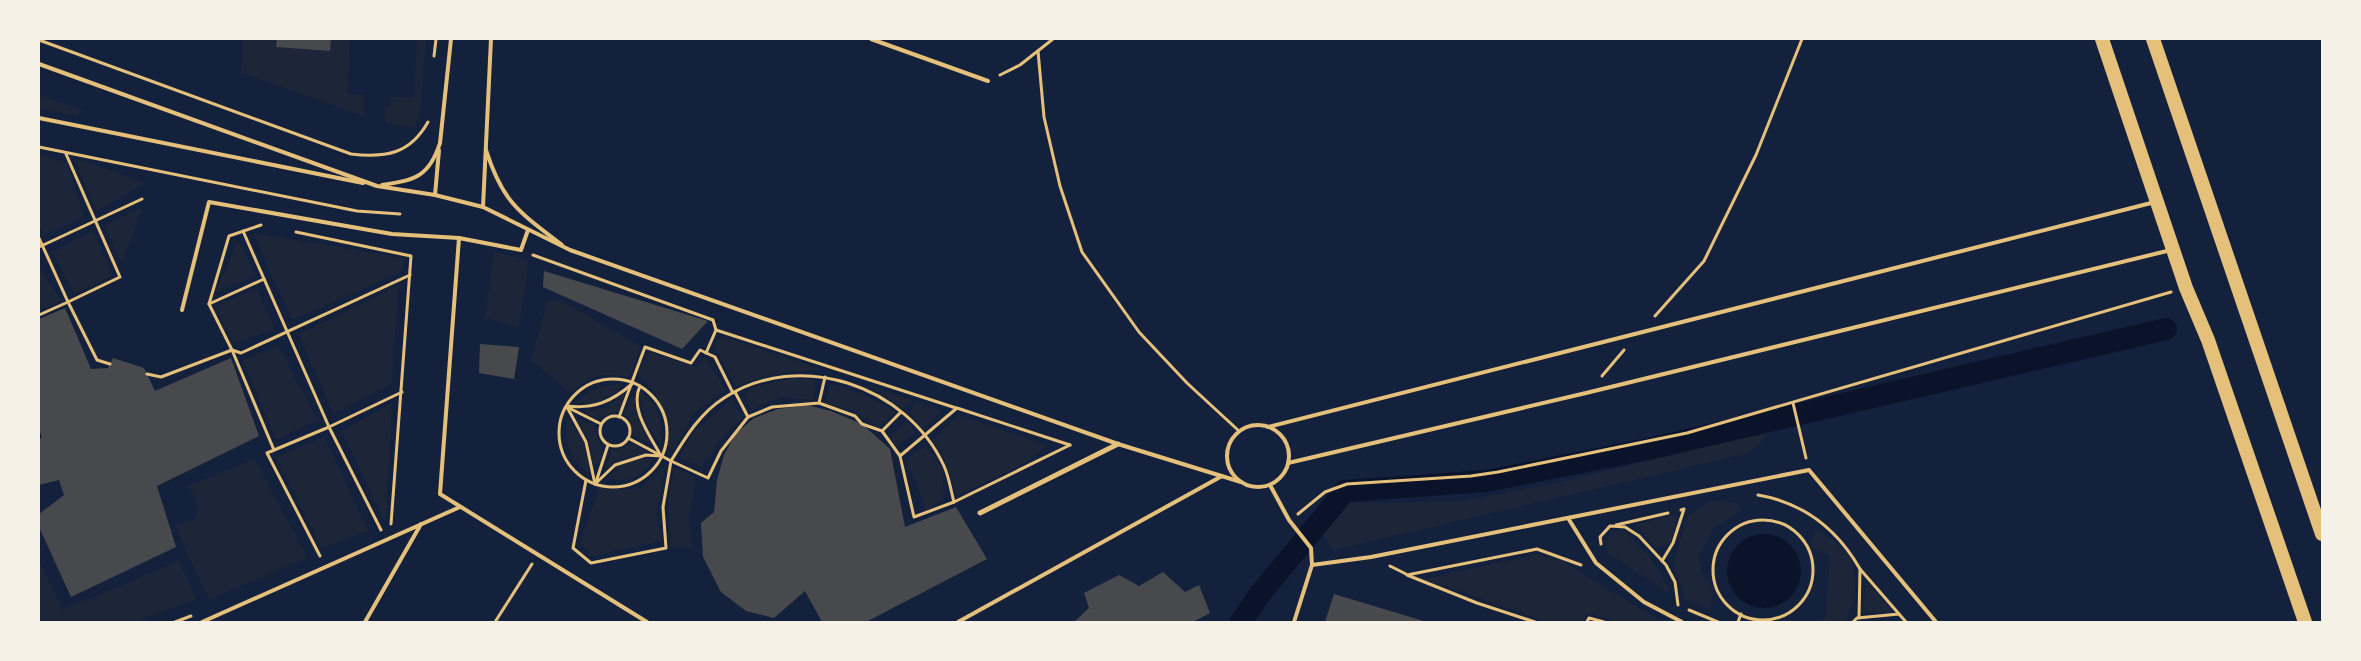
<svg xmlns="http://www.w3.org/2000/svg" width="2361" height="661" viewBox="0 0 2361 661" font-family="Inter,sans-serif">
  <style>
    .green { fill: #1d2539 }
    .water { fill: #0b132b }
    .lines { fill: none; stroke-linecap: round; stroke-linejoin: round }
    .canal { stroke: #0b132b; stroke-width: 22 }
    .building { fill: #48494c }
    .path { stroke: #e5c07b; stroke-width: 3 }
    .service { stroke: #e5c07b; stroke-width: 4 }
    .minor { stroke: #e5c07b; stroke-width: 5 }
    .trunk { stroke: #e5c07b; stroke-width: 14 }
  </style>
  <rect width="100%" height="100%" fill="#14213d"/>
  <g class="green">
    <path d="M243,39H277L276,47L330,51L331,39H350L347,94L364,95V116L242,73Z"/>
    <path d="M417,39H426L419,116L415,128L386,123L384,107H390L391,97L414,98Z"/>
    <path d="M39,95L84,111L75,116L39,108Z"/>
    <path d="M39,155L67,163L84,217L43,235L39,224Z"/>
    <path d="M74,158L146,183L96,211Z"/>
    <path d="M143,207L122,263L104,225Z"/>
    <path d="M93,231L113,276L74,293L53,252Z"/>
    <path d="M253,233L405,258L403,271L292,320Z"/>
    <path d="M238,241L255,275L215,293Z"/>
    <path d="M494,251L528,261L519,327L485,318Z"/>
    <path d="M39,267L61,301L39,310Z"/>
    <path d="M398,286L392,383L333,414L299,334Z"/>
    <path d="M257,288L275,329L234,343L215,307Z"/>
    <path d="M560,300L640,346L630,378C602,371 591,375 570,393L531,360L547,302Z"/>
    <path d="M721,336L821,369L776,374L736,386L714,345Z"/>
    <path d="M278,345L318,420L276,440L243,361Z"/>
    <path d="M648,352L696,367L705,357L725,390L694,413L674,450L667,447C668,420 662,391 637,375Z"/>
    <path d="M793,378L815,380L813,400L781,397L751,410L744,394L753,387Z"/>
    <path d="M620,384L618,391L593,405L576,402C589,389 602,386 620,384Z"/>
    <path d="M830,384L863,394L895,412L880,428L854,411L825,403Z"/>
    <path d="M869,385L911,400L903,409Z"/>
    <path d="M639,391C659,403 662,425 662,446L645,421Z"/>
    <path d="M625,393L620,411L597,419L584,412L607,407Z"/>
    <path d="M633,393L642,427L653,445L633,435L629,419L624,414Z"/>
    <path d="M732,399L742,418L721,438L702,467L679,457L694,431Z"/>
    <path d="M916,402L942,411L922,429L910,412Z"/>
    <path d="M392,403L385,524L342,431Z"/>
    <path d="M959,415L1047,446L1022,465L957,496L943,455L932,440Z"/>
    <path d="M567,418C581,434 592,451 589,474C569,458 563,443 567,418Z"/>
    <path d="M575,418L594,425L601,447L602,457L594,466L588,438Z"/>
    <path d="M906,421L916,432L896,447L890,437Z"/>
    <path d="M1768,431L1759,445L1745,454L1333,550L1320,529L1326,513L1345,503L1457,502L1557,483Z"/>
    <path d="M324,437L369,531L322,548L276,457Z"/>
    <path d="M629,443L649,452L626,458L605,469L611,450L620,449Z"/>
    <path d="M926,446L942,468L944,499L925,512L916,481L905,460Z"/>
    <path d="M642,458L653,459C645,476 624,485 607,478L624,463Z"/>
    <path d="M255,459L307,557L209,600L175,526L196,519L198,502L188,486Z"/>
    <path d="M666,465L656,515L662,541L591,556L580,541L600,487L624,490L641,488Z"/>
    <path d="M675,468L696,477L689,512L692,547H671C667,518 667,495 675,468Z"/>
    <path d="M1713,500L1736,502L1741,511L1713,528L1698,558L1702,574L1714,589L1710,610L1686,600L1673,564L1688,515Z"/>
    <path d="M1678,514L1670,544L1656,548L1637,524Z"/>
    <path d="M1814,529L1835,541L1853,563L1856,598L1844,622H1819L1826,617L1830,555L1810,547Z"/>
    <path d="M1624,530L1652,560L1672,595L1608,553L1606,543L1612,532Z"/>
    <path d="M1538,554L1561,560L1662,622H1617L1588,613L1582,622H1548L1425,579Z"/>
    <path d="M39,561L63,610L179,561L196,600L133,622H39Z"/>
    <path d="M1866,581L1892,611L1863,613Z"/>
  </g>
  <circle class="water" cx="1764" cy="571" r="37"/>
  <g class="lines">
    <path class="canal" d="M1241,622L1260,594L1345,491L1487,481L1653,448L2166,329"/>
  </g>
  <g class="building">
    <path d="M277,39H331L330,51L276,47Z"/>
    <path d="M544,271L708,321L682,349L543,287Z"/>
    <path d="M65,308L91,369L108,368L113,358L144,368L155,391L231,358L259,436L157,486L176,547L71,597L39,527V514L64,495L59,480L39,485V439L42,438L39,428V319Z"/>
    <path d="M480,344L519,347L514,379L479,373Z"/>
    <path d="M807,405L831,411L862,424L890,449L905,527L956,507L987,559L866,622H822L805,591L774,618L746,611L721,592L703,557L701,523L714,512L717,480L724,455L736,433L754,418L778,409Z"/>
    <path d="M1163,572L1185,592L1199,585L1210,613L1193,622H1074L1089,608L1084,593L1119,575L1139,586Z"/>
    <path d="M1334,594L1427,622H1325Z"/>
  </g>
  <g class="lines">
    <g class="path">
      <path d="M39,40L351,154C386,158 410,154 428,122"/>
      <path d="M1038,51L1044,117L1060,186L1082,252L1139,332L1187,383L1239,431"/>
      <path d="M434,56L436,39"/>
      <path d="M1000,75L1020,65L1053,39"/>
      <path d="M39,147L357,211L400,214"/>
      <path d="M66,154L120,277L68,302L97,360L110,364"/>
      <path d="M243,231L329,427L402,392"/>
      <path d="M296,232L411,256L391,524"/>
      <path d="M39,238L68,302L39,315"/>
      <path d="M39,247L142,199"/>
      <path d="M533,255L713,320L716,330"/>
      <path d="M264,279L209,304L232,350L241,353L410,275"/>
      <path d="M209,304L229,236L261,225"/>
      <path d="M1655,316L1704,261L1756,155L1802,39"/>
      <path d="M706,353L716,330L956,408"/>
      <path d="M147,374L161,377L232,350L274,450"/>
      <path d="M1602,376L1624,350"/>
      <circle cx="613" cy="433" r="54"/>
      <path d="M640,386C629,409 651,437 661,456"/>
      <path d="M735,392L748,417L721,451L708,478L671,461C685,438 700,413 724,398C799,349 907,385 944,466C949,477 951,491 954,502L914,517L900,456L957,408L1070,445"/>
      <path d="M819,403L855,416L862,424L882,431"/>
      <path d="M1793,403L1806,458"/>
      <path d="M567,406C594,409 611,402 632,384"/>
      <path d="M567,407L586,442L595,484"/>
      <path d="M569,408L601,424"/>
      <circle cx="615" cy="431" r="15"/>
      <path d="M619,417L645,347L691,363L700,350L715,357L733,393"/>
      <path d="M748,417L772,407L819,403L825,377"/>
      <path d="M900,456L882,431L901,412"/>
      <path d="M586,480L573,548L591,563L666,548L663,507L671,461L628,438"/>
      <path d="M596,482L608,445"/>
      <path d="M595,484L615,465L646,455L661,456"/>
      <path d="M1758,495C1805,503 1837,529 1860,569"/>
      <path d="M954,502L1070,445"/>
      <path d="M1298,514L1325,492L1347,484L1471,476L1498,472L1687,433L2171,292"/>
      <circle cx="1763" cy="570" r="50"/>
      <path d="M1616,525L1668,513"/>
      <path d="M1601,544L1600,537L1610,526L1625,527L1639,536L1666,565L1675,582L1678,605"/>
      <path d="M320,556L267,453L329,427L381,530"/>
      <path d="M1662,561L1673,543L1684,509L1681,510"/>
      <path d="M1390,566L1406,574"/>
      <path d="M1689,610L1718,622"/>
      <path d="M1859,618L1860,569L1899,614"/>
      <path d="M175,622L191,616"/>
      <path d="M495,622L532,564"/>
      <path d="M1535,622L1477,603L1407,575L1537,549L1581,565"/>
      <path d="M1587,622L1589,618L1604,622"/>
      <path d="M1738,622L1741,614"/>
      <path d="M1853,622L1857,618L1899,614L1906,622"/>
    </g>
    <g class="service">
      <path d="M871,39L988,81"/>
      <path d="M39,64L377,186L435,195L483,207L570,250L1118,444L1241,482"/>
      <path d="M39,118L363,183"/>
      <path d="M440,143L451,39"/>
      <path d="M486,150C503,203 519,212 562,245"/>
      <path d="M382,185C415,180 429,177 440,143"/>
      <path d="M435,195L439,150"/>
      <path d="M483,207L491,39"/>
      <path d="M459,238L440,494L647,622"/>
      <path d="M182,310L209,202L392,234L459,238L521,250L528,230"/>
      <circle cx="1258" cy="456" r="31"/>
      <path d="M1268,427L2155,202"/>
      <path d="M1288,463L1586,393L2171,250"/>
      <path d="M1270,485L1289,520L1311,548L1312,565L1294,622"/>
      <path d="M1568,518L1596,563L1644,602L1682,622"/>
      <path d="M1312,565L1371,557L1809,470L1936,622"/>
      <path d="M202,622L460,507"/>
      <path d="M365,622L421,524"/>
      <path d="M958,622L1222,476"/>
    </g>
    <path class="minor" d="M980,513L1118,444"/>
    <g class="trunk">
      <path d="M2102,39L2186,288L2208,340L2305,622"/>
      <path d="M2153,39L2322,534"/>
    </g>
  </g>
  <rect width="2361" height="661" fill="none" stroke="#f6f1e7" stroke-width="80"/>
</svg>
